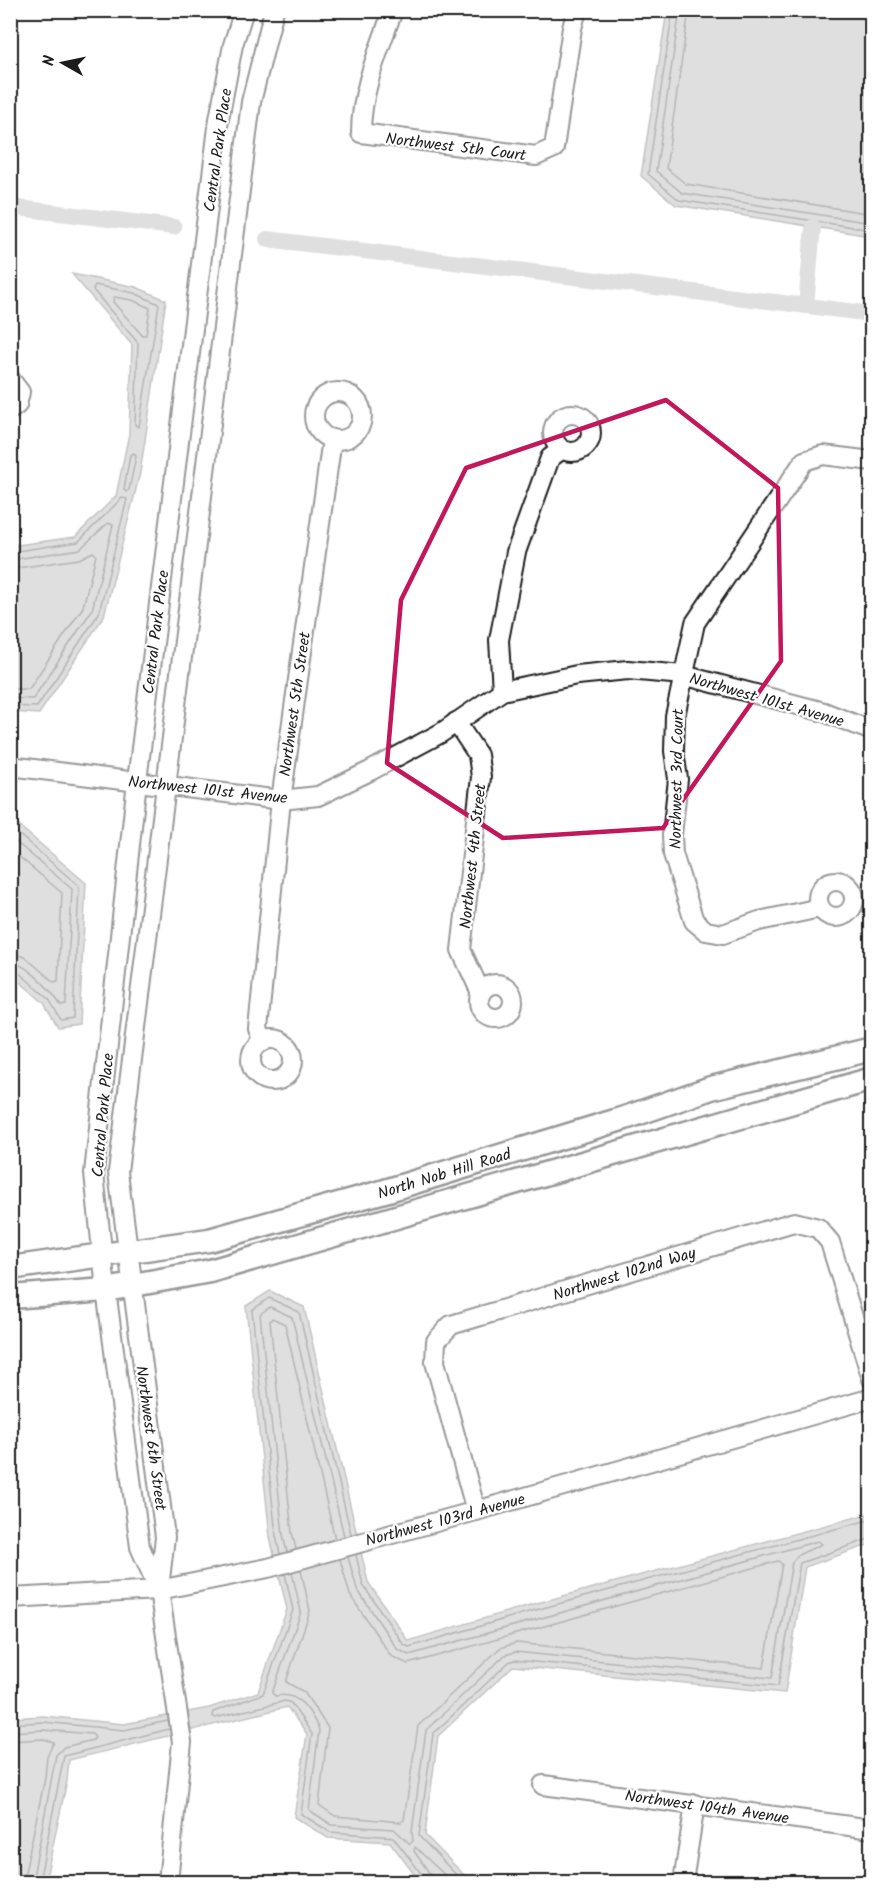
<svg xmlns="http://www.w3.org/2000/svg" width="882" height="1893" viewBox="0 0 882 1893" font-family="Kalam,sans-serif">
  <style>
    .water { fill: #b8b8b8; stroke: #7a7a7a; stroke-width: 1.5 }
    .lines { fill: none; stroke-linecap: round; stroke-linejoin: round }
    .shore { stroke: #5a5a5a; stroke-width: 1.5 }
    .canal { stroke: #b8b8b8; stroke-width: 16 }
    .minor-casing { stroke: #1c1c1c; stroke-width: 22 }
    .major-casing { stroke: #1c1c1c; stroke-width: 27 }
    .minor { stroke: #fff; stroke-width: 18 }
    .major { stroke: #fff; stroke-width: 22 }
    .marked { fill: none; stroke: #c2185b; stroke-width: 4.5; stroke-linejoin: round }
    .labels { text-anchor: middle; stroke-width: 4.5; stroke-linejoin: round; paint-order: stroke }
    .street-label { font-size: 16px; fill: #1c1c1c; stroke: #fff }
  </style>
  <rect width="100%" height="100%" fill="#fff"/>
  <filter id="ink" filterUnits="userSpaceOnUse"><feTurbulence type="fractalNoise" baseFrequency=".0167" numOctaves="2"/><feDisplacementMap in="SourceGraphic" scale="12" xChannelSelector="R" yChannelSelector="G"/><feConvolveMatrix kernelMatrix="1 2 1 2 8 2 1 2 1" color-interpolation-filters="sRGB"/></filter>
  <g filter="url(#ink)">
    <g class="water">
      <path d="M667,11H871V236L676,205L641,176Z"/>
      <path d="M72,274L136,287L166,300L140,473L104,616L39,714L11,712V546L75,537L116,496L129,434L132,345Z"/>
      <path d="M11,819L86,883L79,1024L58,1027L44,1003L11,974Z"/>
      <path d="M270,1291L304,1307L368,1582L408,1641L530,1605L871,1513V1544L805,1567L785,1693L513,1666L438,1736L425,1835L471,1882H420L390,1842L328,1838L294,1817L307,1734L287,1707L69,1760L67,1781L45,1882H11V1718L43,1716L124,1724L209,1708L258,1692L287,1609L270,1537L246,1306Z"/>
    </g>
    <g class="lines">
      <g class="shore">
        <path d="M673,10L648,174L679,200L872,230"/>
        <path d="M680,10L656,171L682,193L872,223"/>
        <path d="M689,10L666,168L686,184L872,214"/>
        <path d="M95,285L134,293L159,304L139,427L135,425L138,343L93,290Z"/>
        <path d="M114,297L132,300L150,308L146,335H142L113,302Z"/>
        <path d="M134,453L136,456L129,490L126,492L124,489L130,455Z"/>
        <path d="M10,552L78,542L122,498L127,499L99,613L37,707L10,706"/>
        <path d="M10,560L80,549L108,523L113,525L92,610L33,699L10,698"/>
        <path d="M10,569L79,559L93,552L96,555L83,607L29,689H10"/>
        <path d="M10,827L79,886L73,1018L61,1020L49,999L17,971L10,970"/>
        <path d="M10,837L72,889L66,1005L61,1006C53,992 27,963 10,962"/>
        <path d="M10,849L62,893L58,981L54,982L25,957L10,953"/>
        <path d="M296,1549L292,1533L270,1321L272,1318L285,1324L335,1539"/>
        <path d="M287,1552L283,1535L260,1314L270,1307L292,1317L344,1536"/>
        <path d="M280,1554L276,1536L252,1310L269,1298L299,1312L351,1534"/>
        <path d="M356,1555L363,1585L403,1644L409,1647L532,1611L872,1519"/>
        <path d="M301,1570L310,1611L286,1682L304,1692L328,1728L319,1805L335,1816L401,1822L404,1820L418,1726L500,1648L516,1643L764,1668L782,1564L778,1561L408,1664L391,1656L350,1595L340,1559"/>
        <path d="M292,1572L301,1612L272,1693L275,1696C299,1691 310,1710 319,1730L309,1810L332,1825L394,1829L410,1844L413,1841L412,1832L426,1730L505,1655L515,1652L772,1678L792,1562L798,1555L822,1544L818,1541L409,1655L397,1649L357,1589L348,1557"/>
        <path d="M285,1574L293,1610L263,1694L213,1712L212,1716L215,1718L285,1701L291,1703L312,1734L301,1814L330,1832L393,1837L424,1877L425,1882"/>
        <path d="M10,1724L43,1722L124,1730L168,1721"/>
        <path d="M10,1732L43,1730L92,1734L95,1737L93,1740L64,1747L56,1755L32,1882"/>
        <path d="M10,1741L43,1739L54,1742L47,1756L45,1778L23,1882"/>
        <path d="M39,1882L64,1756L169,1729"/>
        <path d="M432,1882L430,1874L414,1851L415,1847L452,1882"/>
        <path d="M463,1882L419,1836L433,1734L509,1662L514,1660L778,1686L800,1563L872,1538"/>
      </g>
      <g class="canal">
        <path d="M10,207L174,227"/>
        <path d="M267,239L872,314"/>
        <path d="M806,306L813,227"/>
      </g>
      <defs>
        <g id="minor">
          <path d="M393,10C379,50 361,90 361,133L536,156L554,148L572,28L577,10"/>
          <path d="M10,379L20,392L17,405L10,410"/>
          <circle cx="338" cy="416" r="24"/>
          <circle cx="572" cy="433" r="19"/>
          <path d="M502,691L499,640L516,552L550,458L561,450"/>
          <path d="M456,722L478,755L481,777L461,950L481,993"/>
          <path d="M10,766L281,800L318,796L370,771L441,733L502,691L577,675L628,670L683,675L824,712L872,731"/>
          <circle cx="836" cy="899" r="18"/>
          <path d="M820,908L759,921L723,934L706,931L694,921L673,854L672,835L678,779L674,751L675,716L695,623L804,461L823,455L872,461"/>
          <circle cx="496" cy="1001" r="17"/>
          <circle cx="272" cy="1060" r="21"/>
          <path d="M263,1041L258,1029L281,800L332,439"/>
          <path d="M476,1511L435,1362L436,1341L451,1325L794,1222L818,1228L830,1242L872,1379"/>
          <path d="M159,1588L165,1537L118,1172L251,102L274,10"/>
          <path d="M10,1598L159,1590L268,1568L476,1511L872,1398"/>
          <path d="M543,1785L872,1829"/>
          <path d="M168,1882L182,1742L159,1590L140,1547L106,1290L94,1173L137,781L219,119L233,45L244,10"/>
          <path d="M683,1882L695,1804"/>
        </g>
        <g id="major">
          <path d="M10,1268L209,1240L385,1191L625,1118L711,1088L872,1049"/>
          <path d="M10,1297L106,1290L210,1271L872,1079"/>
        </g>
      </defs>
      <use href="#minor" class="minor-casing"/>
      <use href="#major" class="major-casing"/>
      <use href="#minor" class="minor"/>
      <use href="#major" class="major"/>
    </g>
  </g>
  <path d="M0 0H882V1893H0ZM666,400L778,488L781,661L663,828L503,838L387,763L401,600L466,468Z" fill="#fff" fill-opacity=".55" fill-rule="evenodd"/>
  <path class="marked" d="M666,400L778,488L781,661L663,828L503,838L387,763L401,600L466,468Z"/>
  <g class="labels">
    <g class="street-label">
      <text transform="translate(456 146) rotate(7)" y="6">Northwest 5th Court</text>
      <text transform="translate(217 150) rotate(-82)" y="6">Central Park Place</text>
      <text transform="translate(155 632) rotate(-83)" y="6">Central Park Place</text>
      <text transform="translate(767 699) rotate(16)" y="6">Northwest 101st Avenue</text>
      <text transform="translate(294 704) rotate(-82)" y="6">Northwest 5th Street</text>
      <text transform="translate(676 779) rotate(-89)" y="6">Northwest 3rd Court</text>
      <text transform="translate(208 789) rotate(6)" y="6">Northwest 101st Avenue</text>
      <text transform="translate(472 856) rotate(-84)" y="6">Northwest 4th Street</text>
      <text transform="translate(102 1115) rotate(-85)" y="6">Central Park Place</text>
      <text transform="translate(444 1173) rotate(-17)" y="6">North Nob Hill Road</text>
      <text transform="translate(624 1273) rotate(-17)" y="6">Northwest 102nd Way</text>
      <text transform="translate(152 1438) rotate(82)" y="6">Northwest 6th Street</text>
      <text transform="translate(445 1519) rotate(-15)" y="6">Northwest 103rd Avenue</text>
      <text transform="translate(707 1806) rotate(8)" y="6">Northwest 104th Avenue</text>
    </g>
  </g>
  <rect width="882" height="1893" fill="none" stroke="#fff" stroke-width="36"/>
  <rect x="18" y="18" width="846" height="1857" fill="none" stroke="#1c1c1c" stroke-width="2" filter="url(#ink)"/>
  <g transform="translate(63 63) rotate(279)" stroke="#ffffff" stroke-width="4.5" paint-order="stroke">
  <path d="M0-4.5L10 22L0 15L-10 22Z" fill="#1c1c1c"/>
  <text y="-9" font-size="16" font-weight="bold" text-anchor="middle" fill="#1c1c1c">N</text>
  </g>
</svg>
